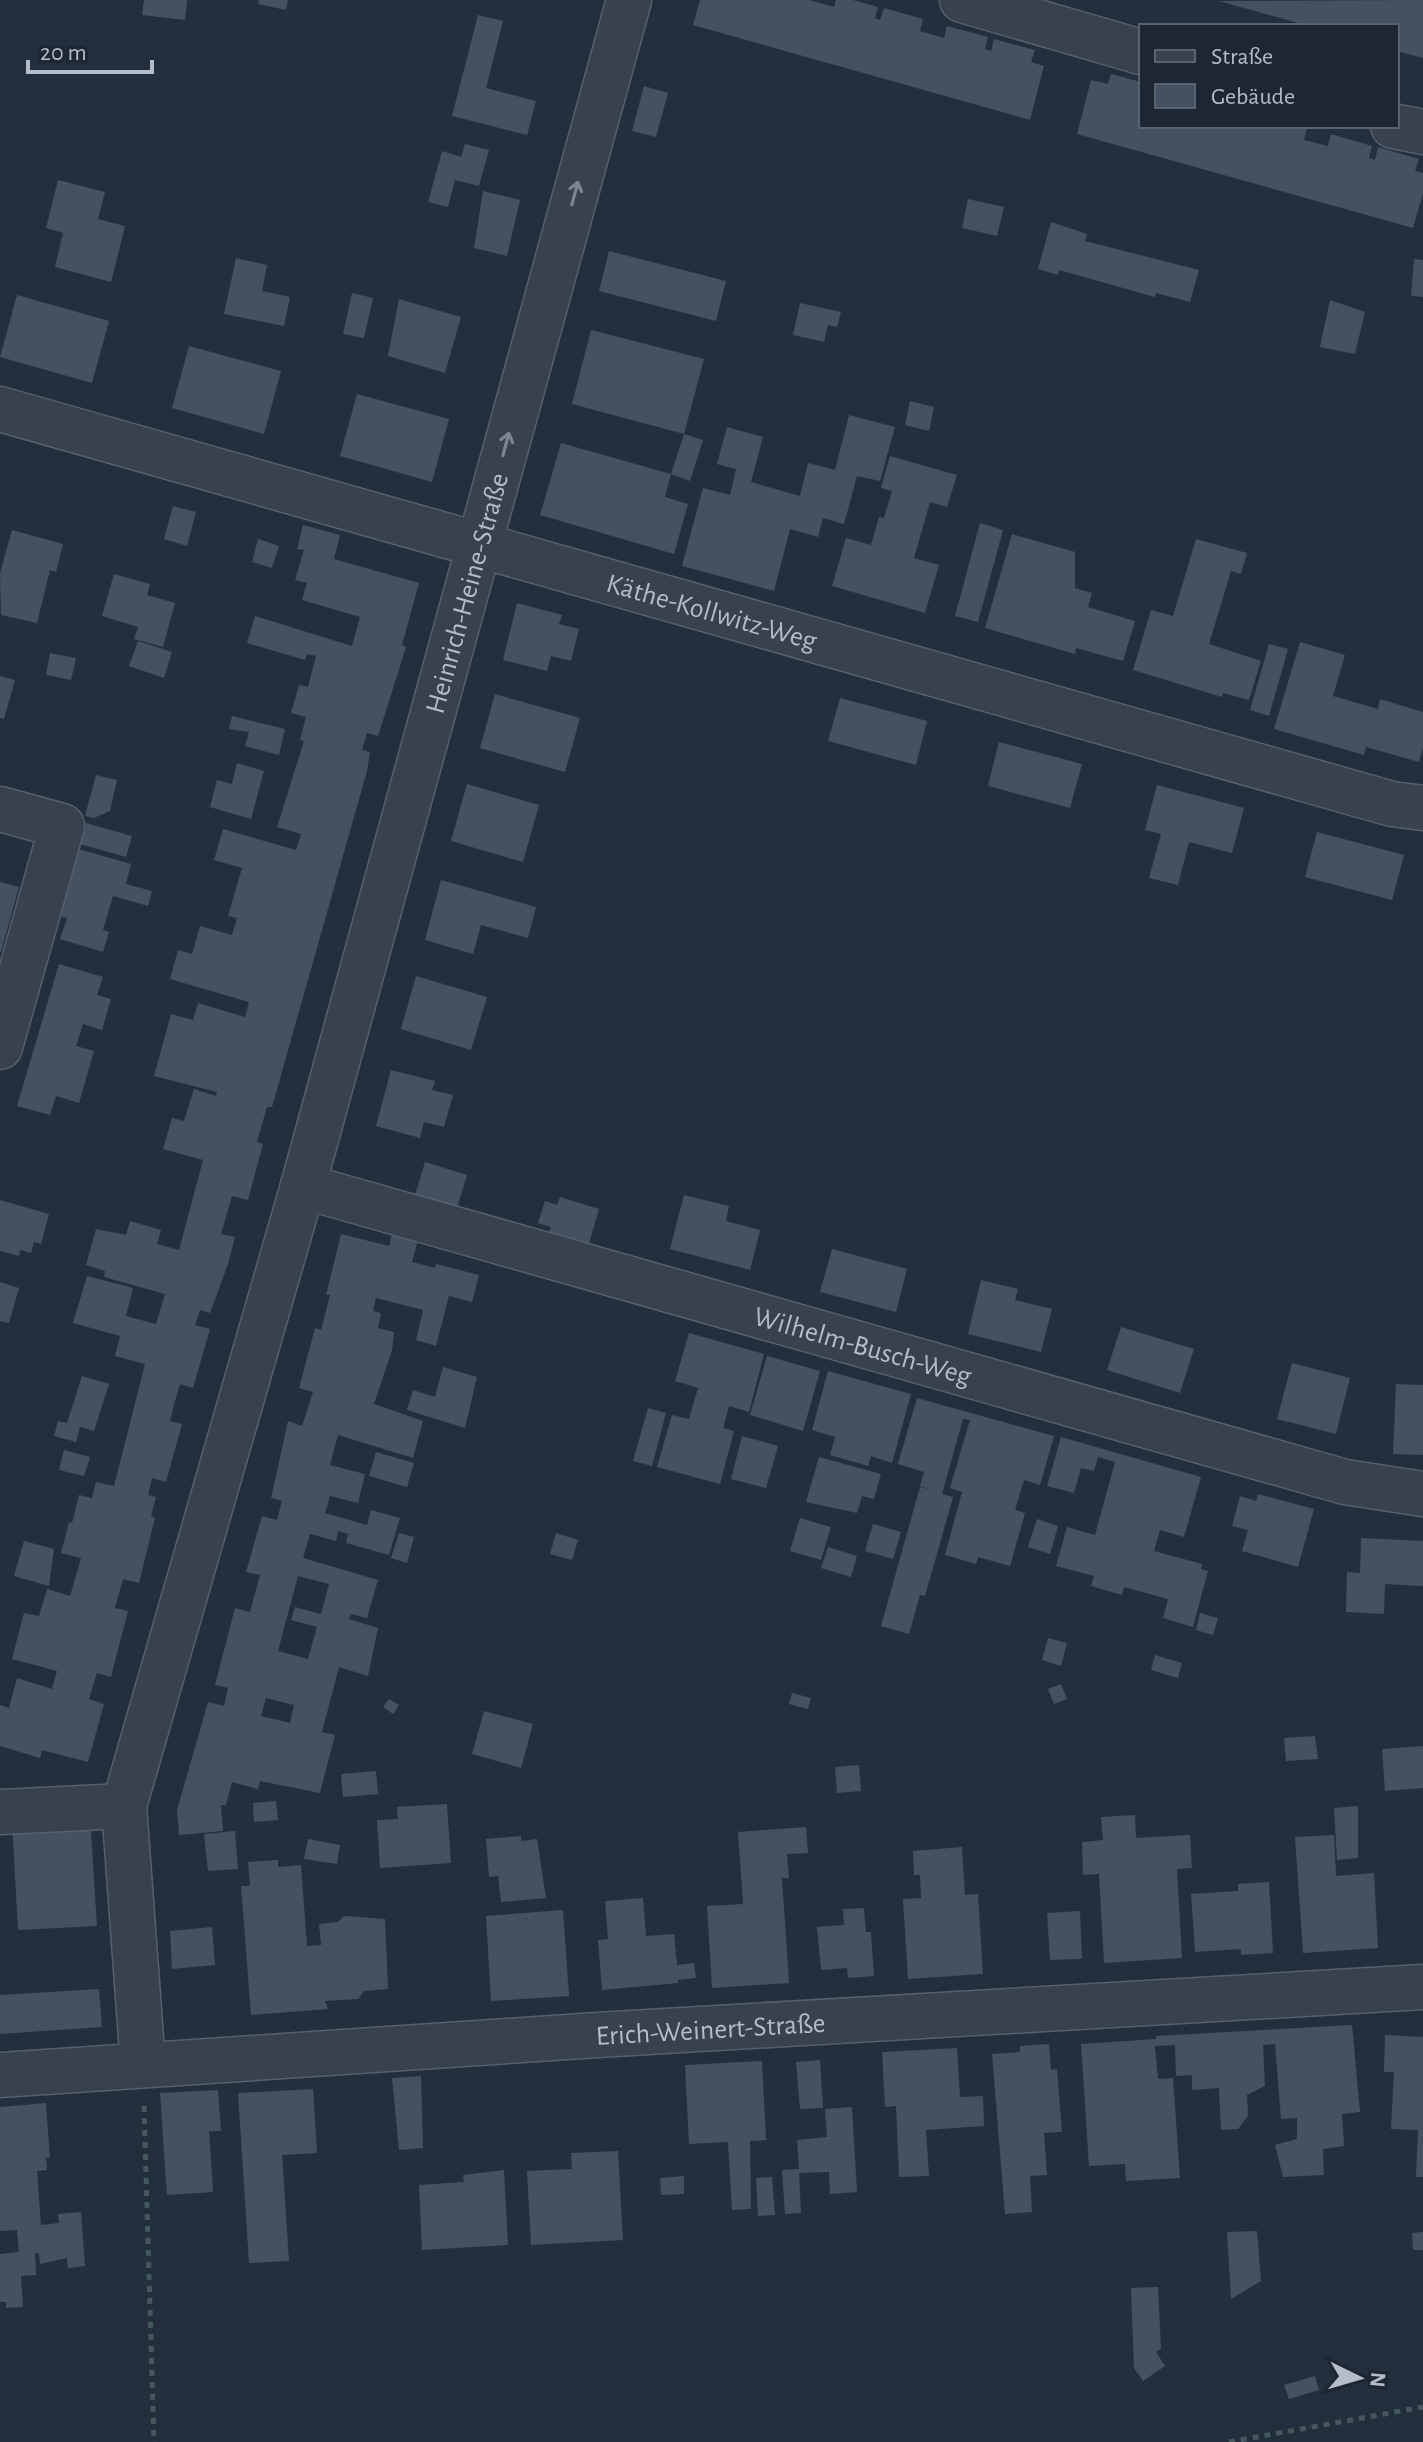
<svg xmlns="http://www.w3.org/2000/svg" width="1423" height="2442" viewBox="0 0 1423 2442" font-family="'Alegreya Sans',sans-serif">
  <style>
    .building { fill: #455162; fill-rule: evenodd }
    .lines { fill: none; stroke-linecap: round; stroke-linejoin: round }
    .minor-casing { stroke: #565f6c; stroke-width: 47 }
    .path { stroke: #44595c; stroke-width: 5; stroke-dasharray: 6 6; stroke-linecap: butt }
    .minor { stroke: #38414e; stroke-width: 44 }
    .oneway { stroke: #7c8592 }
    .labels { text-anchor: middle; stroke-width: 6; stroke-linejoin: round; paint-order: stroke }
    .street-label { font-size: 28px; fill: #b4bcc9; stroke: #1d2633 }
  </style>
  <rect width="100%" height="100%" fill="#242f3e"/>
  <g class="building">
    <path d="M144,0H187L185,20L142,15Z"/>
    <path d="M259,0H288L286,10L258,4Z"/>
    <path d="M700,0H809L834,7L836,0H853L878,7L875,18L880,20L884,8L923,19L920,31L944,38L947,26L988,37L985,49L991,51L994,39L1035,50L1031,62L1044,66L1030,120L693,25Z"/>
    <path d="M1423,0V58L1397,51V26H1309L1219,1Z"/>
    <path d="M478,15L503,21L486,88L536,101L527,135L452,116Z"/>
    <path d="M1111,74L1141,82V126H1301L1307,128L1304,140L1328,146L1331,134L1372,146L1369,158L1375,160L1378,147L1419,159L1415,171L1423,173V193L1413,228L1077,134L1091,80L1108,84Z"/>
    <path d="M644,86L668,93L656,137L632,131Z"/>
    <path d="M465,144L489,150L479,186L455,180L448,207L428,202L442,151L461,157Z"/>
    <path d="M58,180L105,192L98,219L125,226L111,282L55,267L63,233L46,228Z"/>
    <path d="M483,191L520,200L507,256L474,248Z"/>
    <path d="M968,199L1004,207L997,236L962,228Z"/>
    <path d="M1051,222L1087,234L1085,241L1199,270L1190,302L1156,293L1155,297L1059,270L1058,275L1038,269Z"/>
    <path d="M609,251L726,281L716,321L599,291Z"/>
    <path d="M236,258L267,265L262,291L290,297L284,326L224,314Z"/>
    <path d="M1414,259L1423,260V297L1411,296Z"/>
    <path d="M352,293L373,298L364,338L343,334Z"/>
    <path d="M17,295L109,321L92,383L0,357Z"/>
    <path d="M399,299L461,317L445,373L388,356Z"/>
    <path d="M1330,300L1365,312L1355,354L1320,347Z"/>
    <path d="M800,303L841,312L837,327L828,325L824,342L793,335Z"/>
    <path d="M591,330L704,359L684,434L703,440L690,481L671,474L684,434L572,404Z"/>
    <path d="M189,346L281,371L264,434L172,408Z"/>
    <path d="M357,394L449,419L432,482L340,456Z"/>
    <path d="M910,401L934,407L929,431L905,425Z"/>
    <path d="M849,415L895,427L880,481L857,476L844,524L823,518L818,537L790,529L774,591L682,566L703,488L730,495L736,469L717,464L727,427L763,437L751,482L800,496L808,463L835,470Z"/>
    <path d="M561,443L671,474L665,497L688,504L674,554L540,515Z"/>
    <path d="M890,456L957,475L947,507L930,502L914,558L939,565L925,613L832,586L846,538L871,545L879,517L884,518L892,491L881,488Z"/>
    <path d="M173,506L196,512L187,546L164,539Z"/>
    <path d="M980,523L1003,530L978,622L955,616Z"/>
    <path d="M303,525L340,535L334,559L419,583L402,645L406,647L378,736L367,733L362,750L370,752L367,771L272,1107H267L257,1142L263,1144L248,1200L232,1196L221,1234L235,1237L228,1264L210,1313L200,1310L195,1325L210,1329L193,1388L180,1384L175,1401L170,1421L182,1424L166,1482L152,1478L148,1495L156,1497L151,1516L155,1518L139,1583L123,1579L115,1608L128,1611L111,1677L97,1673L89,1699L104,1704L88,1762L42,1750L40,1758L0,1746V1705L9,1708L17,1678L52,1689L57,1671L12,1659L24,1613L39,1616L47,1589L70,1596L81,1558L61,1553L69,1522L72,1523L79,1495L92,1498L96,1482L114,1486L145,1364L115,1356L120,1336L73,1323L87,1276L133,1288L126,1316L156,1324L165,1294L104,1277L105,1271L86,1265L96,1229L126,1235L130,1221L161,1230L157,1244L179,1250L203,1160L163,1149L172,1118L184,1121L194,1089L216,1096L217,1092L154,1076L171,1014L193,1020L198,1003L245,1017L249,1002L170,979L178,950L192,954L200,926L232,935L237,918L228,916L242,868L214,860L223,829L296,850L301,834L277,827L304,741L300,740L306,717L291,713L299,685L308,687L316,656L307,654L305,660L247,643L255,616L352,646L360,617L302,600L307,583L295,580L304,550L297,549Z"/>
    <path d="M12,530L63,544L56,572L50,570L37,623L1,615L0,573Z"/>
    <path d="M1012,534L1075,552V588L1092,593L1088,607L1135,621L1123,661L1076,648L1075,654L985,628Z"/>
    <path d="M258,539L279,546L272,568L252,562Z"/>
    <path d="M1196,539L1247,553L1241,574L1231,571L1209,644L1261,661L1249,700L1223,693L1222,697L1133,670L1151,610L1173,616Z"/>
    <path d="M114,574L150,584L147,595L175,603L163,647L134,639L138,627L102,616Z"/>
    <path d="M517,603L562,615L559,624L579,629L571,661L551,656L547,671L503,660Z"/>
    <path d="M138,641L172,652L164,678L129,666Z"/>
    <path d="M1300,642L1345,655L1333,696L1378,709L1380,699L1423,712V748L1419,762L1366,747L1364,755L1274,729Z"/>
    <path d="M1269,644L1288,649L1269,716L1250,710Z"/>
    <path d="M50,653L76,658L71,680L46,675Z"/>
    <path d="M0,676L15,680L4,719L0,718Z"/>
    <path d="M495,694L580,718L565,772L480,748Z"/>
    <path d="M840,698L927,721L916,765L828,741Z"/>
    <path d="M232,716L285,729L279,755L245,746L249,732L229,729Z"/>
    <path d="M999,742L1082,764L1070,808L988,786Z"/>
    <path d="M237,763L264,771L251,819L210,807L217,780L232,784Z"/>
    <path d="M96,775L117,780L110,811L94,818L85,816Z"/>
    <path d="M467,784L539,805L523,862L451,841Z"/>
    <path d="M1157,785L1244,808L1232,853L1189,842L1178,885L1149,878L1161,834L1145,830Z"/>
    <path d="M86,823L132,836L126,857L80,844Z"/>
    <path d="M1317,832L1404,855L1392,900L1305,877Z"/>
    <path d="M78,849L131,864L126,884L152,891L148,906L113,896L103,930L109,932L103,952L60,939L67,918L59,916Z"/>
    <path d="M441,880L536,907L528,938L481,925L473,954L425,940Z"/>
    <path d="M0,882L19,887L1,952H0Z"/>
    <path d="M59,964L103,977L97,995L111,999L102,1030L83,1024L76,1046L94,1051L79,1103L56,1096L50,1115L17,1106Z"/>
    <path d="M416,976L487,997L471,1050L401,1029Z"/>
    <path d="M391,1070L435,1081L432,1090L453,1095L444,1127L424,1122L420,1138L376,1126Z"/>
    <path d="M425,1162L467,1175L457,1208L415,1195Z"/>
    <path d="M684,1195L729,1206L726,1221L760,1230L750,1270L670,1249Z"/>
    <path d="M560,1197L599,1209L588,1247L548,1234L551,1227L538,1223L545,1201L557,1205Z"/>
    <path d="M0,1200L49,1214L41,1244L34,1242L31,1253L20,1250L19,1256L0,1251Z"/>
    <path d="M392,1233L418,1240L412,1262L435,1268L436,1264L479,1275L472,1302L449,1296L436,1346L416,1340L423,1310L376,1298L373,1311L381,1313L378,1328L394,1332L392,1350L374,1404L423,1421L413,1458L338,1435L330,1465L365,1474L358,1503L330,1496L325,1513L367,1525L371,1510L400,1518L389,1555L346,1543L348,1534L338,1531L336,1541L310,1534L303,1558L378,1580L367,1618L351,1614L349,1619L378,1628L368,1676L339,1667L322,1732L335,1735L320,1793L260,1781L258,1789L232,1782L226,1805H221L223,1831L179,1835L177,1810L208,1702L224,1706L228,1688L215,1685L235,1608L250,1612L260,1575L246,1572L262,1516L277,1520L282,1501L271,1498L288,1421L302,1426L313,1392L299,1388L315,1328L321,1330L330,1295H326L341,1234L389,1246ZM298,1576L329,1584L321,1614L295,1607L291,1620L317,1627L308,1659L278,1651ZM266,1698L294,1705L290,1723L261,1716Z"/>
    <path d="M832,1249L907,1269L896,1312L820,1292Z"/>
    <path d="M981,1280L1018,1289L1015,1300L1052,1309L1041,1352L968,1334Z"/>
    <path d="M0,1282L19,1288L9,1323L0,1321Z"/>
    <path d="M1121,1327L1194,1349L1180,1393L1107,1370Z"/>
    <path d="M689,1333L764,1354L749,1412L729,1406L723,1428L734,1431L720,1484L657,1467L672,1415L689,1419L698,1388L675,1381Z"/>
    <path d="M767,1356L820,1371L803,1431L750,1415Z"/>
    <path d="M1292,1363L1350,1378L1336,1434L1277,1419Z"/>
    <path d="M443,1367L477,1377L465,1428L407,1410L413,1390L435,1397Z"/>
    <path d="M828,1371L911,1394L892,1463L871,1456L868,1466L830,1455L835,1437L812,1430Z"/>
    <path d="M82,1376L109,1384L94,1431L80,1427L76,1442L54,1436L58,1421L67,1423Z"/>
    <path d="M1396,1384L1423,1385V1455L1393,1454Z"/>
    <path d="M917,1398L1054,1436L1040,1485L1024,1480L1015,1510L1025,1513L1010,1566L978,1557L976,1564L945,1555L962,1492L950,1488L970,1420L963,1419L942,1494L953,1497L925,1596L920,1595L909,1634L881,1626L920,1487L932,1490L920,1486L924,1472L898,1464Z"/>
    <path d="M648,1408L666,1413L652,1466L633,1461Z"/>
    <path d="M742,1436L778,1446L766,1488L731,1479Z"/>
    <path d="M1061,1437L1201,1477L1184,1537L1160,1530L1154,1551L1202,1564L1201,1569L1208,1571L1193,1627L1163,1618L1168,1599L1124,1587L1122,1595L1091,1586L1094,1576L1056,1566L1067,1527L1095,1535L1115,1462L1098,1457L1094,1471L1081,1468L1074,1493L1047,1486Z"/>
    <path d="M64,1450L90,1457L84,1476L59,1470Z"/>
    <path d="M376,1452L414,1463L407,1487L369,1476Z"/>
    <path d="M819,1457L881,1474L874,1499L862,1496L857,1513L806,1502Z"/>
    <path d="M1258,1494L1314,1509L1298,1567L1242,1551L1248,1530L1232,1526L1240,1496L1256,1501Z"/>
    <path d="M800,1518L831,1527L821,1560L790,1551Z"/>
    <path d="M1037,1519L1058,1526L1050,1554L1028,1547Z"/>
    <path d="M873,1524L901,1532L893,1559L865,1551Z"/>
    <path d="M399,1533L414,1537L407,1563L391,1558Z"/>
    <path d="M556,1533L578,1540L572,1560L550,1554Z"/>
    <path d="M1361,1538L1423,1541V1586L1385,1584L1384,1614L1346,1612L1347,1572L1360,1573Z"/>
    <path d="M24,1541L54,1549L49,1586L14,1576Z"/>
    <path d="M828,1547L857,1556L851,1577L821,1568Z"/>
    <path d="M1200,1613L1218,1618L1213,1635L1196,1630Z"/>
    <path d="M1048,1638L1067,1643L1061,1666L1042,1660Z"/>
    <path d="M1155,1655L1182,1663L1178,1678L1151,1670Z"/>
    <path d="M1061,1684L1067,1699L1054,1704L1048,1689Z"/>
    <path d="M792,1693L811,1698L808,1709L789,1704Z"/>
    <path d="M389,1699L399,1705L393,1714L383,1707Z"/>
    <path d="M484,1711L533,1724L521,1768L472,1754Z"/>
    <path d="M1315,1736L1318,1759L1286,1761L1284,1738Z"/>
    <path d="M1423,1746V1788L1385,1791L1382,1749Z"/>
    <path d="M859,1765L861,1791L837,1793L835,1767Z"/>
    <path d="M376,1771L378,1794L343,1797L341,1774Z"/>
    <path d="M276,1801L278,1820L254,1822L253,1803Z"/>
    <path d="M447,1804L451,1863L380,1868L377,1820L398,1819L397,1807Z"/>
    <path d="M1358,1806V1858L1337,1860L1334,1808Z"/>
    <path d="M1135,1815L1136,1838L1190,1835L1192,1868L1177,1869L1182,1958L1104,1963L1099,1874L1083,1875L1082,1842L1103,1840L1101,1817Z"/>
    <path d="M90,1817L97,1926L18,1930L12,1822Z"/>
    <path d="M806,1827L808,1853L787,1854L789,1878H782L789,1983L712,1988L707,1906L743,1904L738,1832Z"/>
    <path d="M235,1831L238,1869L208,1871L204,1834Z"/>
    <path d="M1334,1835L1336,1876L1374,1873L1378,1948L1303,1953L1295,1837Z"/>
    <path d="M521,1836V1841L537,1839L546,1898L501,1902L498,1876L489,1877L486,1839Z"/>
    <path d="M308,1839L340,1845L337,1864L304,1859Z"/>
    <path d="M962,1847L965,1895L978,1894L983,1974L908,1979L903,1899L921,1898L920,1875H914L913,1851Z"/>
    <path d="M278,1860V1867L301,1865L307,1946L321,1945L319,1924L338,1922L344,1916L385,1919L388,1989L364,1991L358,1999L325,2001L328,2009L251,2015L241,1886H250L248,1862Z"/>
    <path d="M1269,1882L1273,1953L1241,1955V1949L1195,1952L1191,1894L1238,1891V1884Z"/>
    <path d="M643,1898L646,1936L674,1934L677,1965L694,1963L696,1978L678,1980V1983L602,1990L598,1940L608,1939L605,1901Z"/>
    <path d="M864,1908L866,1932H871L874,1976L848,1978L847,1968L821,1970L817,1927L844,1925L843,1909Z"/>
    <path d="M563,1910L569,1996L491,2001L486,1916Z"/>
    <path d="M1080,1911L1082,1959L1050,1960L1047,1913Z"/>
    <path d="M212,1927L215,1965L172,1969L170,1931Z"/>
    <path d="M99,1989L102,2027L0,2034V1995Z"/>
    <path d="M1352,2025L1360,2112L1342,2114L1344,2146L1323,2149L1324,2175L1283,2177L1275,2145L1297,2139V2118L1281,2119L1275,2044L1263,2045L1265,2086L1247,2095L1248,2116L1238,2129L1221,2130L1219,2088L1192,2090V2075L1176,2076L1175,2045L1155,2046L1158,2079L1173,2078L1180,2178L1126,2181L1125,2164L1089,2166L1081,2044L1156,2039V2036Z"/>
    <path d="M1385,2035L1423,2037V2177H1416L1418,2130L1391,2129L1394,2072H1384Z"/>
    <path d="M1049,2044L1051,2070L1057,2069L1062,2132L1044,2133L1047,2175L1030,2176L1032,2212L1005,2214L992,2054L1020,2052V2046Z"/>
    <path d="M957,2048L960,2097L983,2096L984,2126L926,2130L929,2176L899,2177L896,2106L885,2107L882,2052Z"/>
    <path d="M820,2060L823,2108L800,2109L796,2062Z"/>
    <path d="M762,2061L766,2140L750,2141L751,2209L732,2210L728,2142L689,2144L685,2065Z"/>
    <path d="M421,2076L423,2148L399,2150L392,2078Z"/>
    <path d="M313,2089L317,2153L282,2155L289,2261L249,2263L238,2093Z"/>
    <path d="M218,2090L221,2131H209L213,2192L167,2195L160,2093Z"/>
    <path d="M46,2103L50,2158H46L47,2170L37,2171L41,2225L59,2223L58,2214L81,2212L85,2266L68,2268L67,2258L40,2264L39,2253H35L36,2275L21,2276L23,2307L6,2308V2302H0V2254L19,2252L17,2230L0,2231V2107Z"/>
    <path d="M852,2107L857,2192L830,2194L829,2172L799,2173L801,2213L785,2214L782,2170L799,2169L797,2140L827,2137L825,2109Z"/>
    <path d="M618,2151L623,2240L531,2245L527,2171L572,2169L571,2153Z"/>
    <path d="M504,2170L508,2245L422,2250L419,2185L464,2182L463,2175Z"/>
    <path d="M684,2176V2194L661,2195L660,2178Z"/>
    <path d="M772,2177L775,2215L758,2216L756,2178Z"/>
    <path d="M1257,2231L1261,2281L1231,2299L1227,2232Z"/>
    <path d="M1423,2232V2250H1413L1412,2233Z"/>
    <path d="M1158,2287L1161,2349L1156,2352L1165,2366L1143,2381L1134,2368L1131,2288Z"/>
    <path d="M1315,2376L1319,2390L1289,2399L1284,2385Z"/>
  </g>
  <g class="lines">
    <defs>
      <g id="minor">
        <path d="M962,0L1141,52"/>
        <path d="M1393,126L1423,132"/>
        <path id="s1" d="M0,409L1392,804L1423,808"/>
        <path d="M0,809L62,826L0,1047"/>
        <path id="s2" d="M303,1186L1345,1482L1423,1494"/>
        <path d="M0,1812L124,1806"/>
        <path id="s3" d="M143,2065L124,1806L303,1186L629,0"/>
        <path id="s4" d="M0,2075L597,2035L1423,1987"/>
      </g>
    </defs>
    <use href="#minor" class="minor-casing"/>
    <g class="path">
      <path d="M144,2106L154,2442"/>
      <path d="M1229,2442L1423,2407"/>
    </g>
    <use href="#minor" class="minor"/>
  </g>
  <defs><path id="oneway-shaft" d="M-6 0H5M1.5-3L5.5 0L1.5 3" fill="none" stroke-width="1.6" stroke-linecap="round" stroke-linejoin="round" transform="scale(2)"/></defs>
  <g class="oneway">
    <use href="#oneway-shaft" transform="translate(575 193) rotate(-75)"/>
    <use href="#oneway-shaft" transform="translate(506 444) rotate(-75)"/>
  </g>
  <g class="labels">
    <g class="street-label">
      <text dy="10" stroke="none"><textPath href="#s3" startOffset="1520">Heinrich-Heine-Straße</textPath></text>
      <text dy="10" stroke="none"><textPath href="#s1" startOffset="740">Käthe-Kollwitz-Weg</textPath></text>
      <text dy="10" stroke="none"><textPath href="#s2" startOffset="582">Wilhelm-Busch-Weg</textPath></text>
      <text dy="10" stroke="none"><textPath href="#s4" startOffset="712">Erich-Weinert-Straße</textPath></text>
    </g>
  </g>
  <rect x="1139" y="24" width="260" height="104" fill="#1d2633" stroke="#59626f" stroke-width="2"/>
  <rect x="1155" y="50" width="40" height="12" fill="#38414e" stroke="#59626f" stroke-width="2"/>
  <text x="1211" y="64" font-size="24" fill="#b4bcc9">Straße</text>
  <rect x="1155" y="84" width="40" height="24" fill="#455162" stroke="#59626f" stroke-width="2"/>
  <text x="1211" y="104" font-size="24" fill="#b4bcc9">Gebäude</text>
  <g transform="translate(1359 2378) rotate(95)" stroke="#1d2633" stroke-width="6" paint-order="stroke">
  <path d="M0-6L14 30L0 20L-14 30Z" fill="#b4bcc9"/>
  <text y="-12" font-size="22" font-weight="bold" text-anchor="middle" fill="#b4bcc9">N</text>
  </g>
  <path d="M28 60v12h124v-12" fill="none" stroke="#b4bcc9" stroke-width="4"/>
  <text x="40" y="60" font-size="24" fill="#b4bcc9" stroke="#1d2633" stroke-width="6" paint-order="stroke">20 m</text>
</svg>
